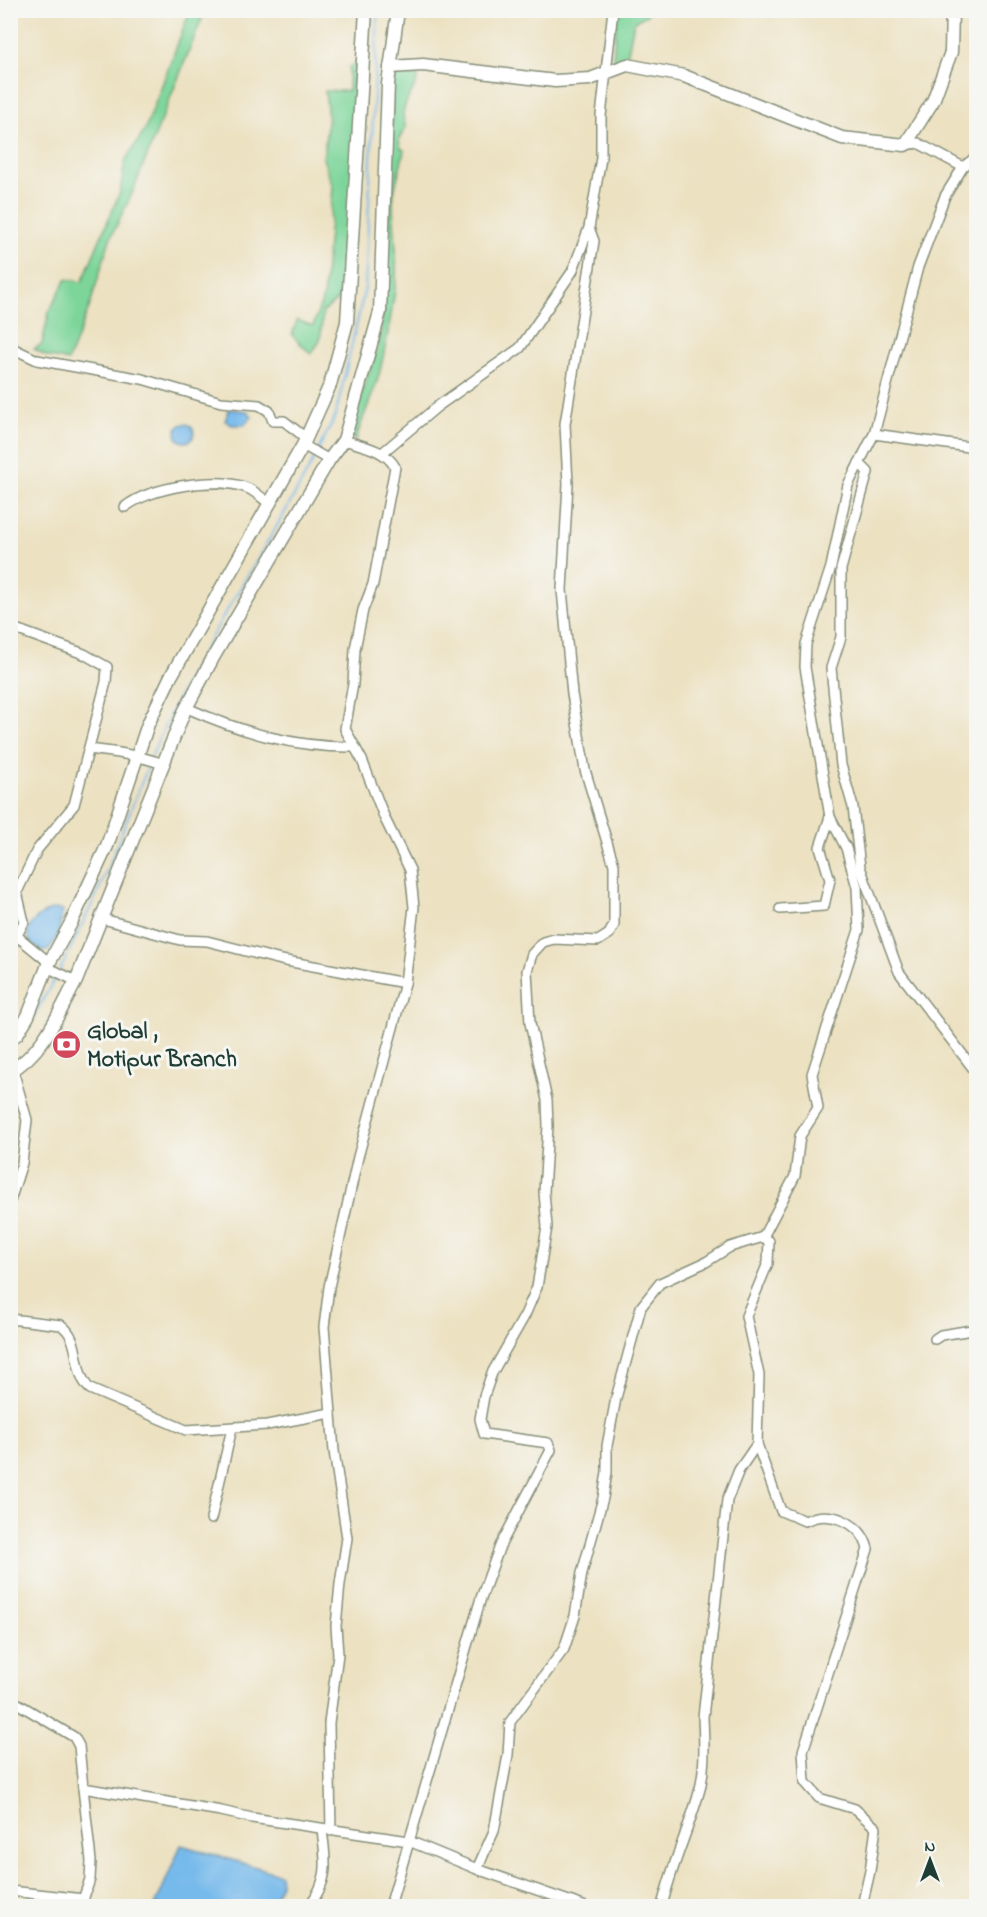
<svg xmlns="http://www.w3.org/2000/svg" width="987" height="1917" viewBox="0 0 987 1917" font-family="'Indie Flower',sans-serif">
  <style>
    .green { fill: #7dd59a; stroke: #4e8967; stroke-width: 1.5 }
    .water { fill: #76b9eb; stroke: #4a7b90; stroke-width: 1.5 }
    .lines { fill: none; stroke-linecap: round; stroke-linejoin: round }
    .stream { stroke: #76b9eb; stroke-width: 2 }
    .street-casing { stroke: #868f7a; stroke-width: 12 }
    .secondary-casing { stroke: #868f7a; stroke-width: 15 }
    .street { stroke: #fff; stroke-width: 9 }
    .secondary { stroke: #fff; stroke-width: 12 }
    .labels { text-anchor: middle; stroke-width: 6; stroke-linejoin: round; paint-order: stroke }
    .poi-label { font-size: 24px; font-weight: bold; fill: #1f3d34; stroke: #f6f6f2; text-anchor: start }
  </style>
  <rect width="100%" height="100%" fill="#f6f6f2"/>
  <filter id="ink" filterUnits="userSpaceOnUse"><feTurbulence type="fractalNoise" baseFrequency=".0167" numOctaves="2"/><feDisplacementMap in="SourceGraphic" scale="12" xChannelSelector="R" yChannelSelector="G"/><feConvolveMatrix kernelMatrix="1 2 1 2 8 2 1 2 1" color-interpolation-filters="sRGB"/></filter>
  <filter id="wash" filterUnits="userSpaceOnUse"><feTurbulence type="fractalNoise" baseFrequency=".008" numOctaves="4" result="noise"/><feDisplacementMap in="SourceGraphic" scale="24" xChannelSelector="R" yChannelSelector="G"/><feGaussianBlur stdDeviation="1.35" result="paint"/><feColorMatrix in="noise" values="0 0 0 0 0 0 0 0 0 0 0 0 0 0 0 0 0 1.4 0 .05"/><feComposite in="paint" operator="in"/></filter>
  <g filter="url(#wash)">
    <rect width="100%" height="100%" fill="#ece1c1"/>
    <g class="green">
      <path d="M190,11H205L131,196L110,239L90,305L68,361L46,356L34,349L42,344L49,312L66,279L82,282L120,192L125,161L145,130Z"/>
      <path d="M617,11H649L647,15L634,22L626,62L613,59Z"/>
      <path d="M358,62L347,292L323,312L320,341L311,354L292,335L297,320L313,326L323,298L333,187L323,159L328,118L325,91H348L349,67Z"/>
      <path d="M413,68L418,77C415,92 396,109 406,127L399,139L400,147L404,150C401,170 392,187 393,208C395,236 398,262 395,290C391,317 386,345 380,371C374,395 362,416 356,440L347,434L380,341L386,285L393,76L400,69Z"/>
    </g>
    <g class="water">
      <path d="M229,409L248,411L252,417L244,425H232L225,421Z"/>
      <circle cx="185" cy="433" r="9"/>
      <path d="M55,909L63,911L58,935L49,950L43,951C13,939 33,914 55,909Z"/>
      <path d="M181,1845L280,1874L281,1884L269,1906H155Z"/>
    </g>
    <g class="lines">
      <g class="stream">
        <path d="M318,450L335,417L365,288L378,10"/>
        <path d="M151,758C194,651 264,558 316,455"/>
        <path d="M60,970L98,892L149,764"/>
        <path d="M33,1017L57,975"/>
      </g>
    </g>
  </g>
  <g filter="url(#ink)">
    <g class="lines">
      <defs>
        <g id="street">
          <path d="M905,145L918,143L963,167L945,196L918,267L874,434L976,448"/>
          <path d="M963,167L976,157"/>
          <path d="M589,228L601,158V116L613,10"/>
          <path d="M10,347L37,360L142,379L221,402L259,405L269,411L273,421H284L306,438"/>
          <path d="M303,445L329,460"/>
          <path d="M382,453L438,406L520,348L572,272L589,228L594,241L565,424L568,484L562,590L572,694L585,770L614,865V925L609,934L598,941L554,939L543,942L532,954L527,971L530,1023L547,1100L548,1126L544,1192L547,1227L537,1287L525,1315L492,1373L484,1396L480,1419L484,1434L548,1443L551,1450L500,1546L481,1598L390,1906"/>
          <path d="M859,463L868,472L841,569V637L831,668L841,765L853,807L860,867L899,972L976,1072"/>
          <path d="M125,507C150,487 217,476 247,488C255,491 263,499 270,504"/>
          <path d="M10,627L84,654L107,667L106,682L74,805L37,850L17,892L24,922L10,948"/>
          <path d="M187,708C241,732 295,748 355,747"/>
          <path d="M89,749C114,752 138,755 163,764"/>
          <path d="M780,909L824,906L830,880L820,847L830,817"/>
          <path d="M103,919L180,940L207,941L281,960L405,983"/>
          <path d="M17,936L45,959L51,969L76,981"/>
          <path d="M10,1201L22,1163L27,1120L13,1070"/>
          <path d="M10,1265V1314"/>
          <path d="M10,1319L61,1325C82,1339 72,1373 90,1389L186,1430L267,1425L331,1413"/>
          <path d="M935,1339L941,1335L972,1330L976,1332"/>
          <path d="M757,1444L781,1511L805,1521C830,1509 861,1522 868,1549L803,1751L805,1782L819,1798L855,1809L876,1828L870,1871L862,1906"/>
          <path d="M211,1519L232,1428"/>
          <path d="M10,1699L74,1737L79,1746L83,1788L221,1811L252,1818L409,1841L477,1869L583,1906"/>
          <path d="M331,1831L329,1723L338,1654L336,1626L340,1584L347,1538L334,1451L324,1327L329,1287L358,1157L405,983L414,907L410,870L385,819L362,760L345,729L353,684L355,649L363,610L373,584L395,467C385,449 362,446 344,440"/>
          <path d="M477,1869L494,1831L508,1755L510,1722L564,1649L575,1616L582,1573L603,1498L607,1472V1446L616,1398L641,1307L660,1283L706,1262L730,1247L763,1237"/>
          <path d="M10,1891L84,1899"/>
          <path d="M81,1906L90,1879L91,1861L83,1788"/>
          <path d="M309,1906C330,1879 326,1862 322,1830"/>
          <path d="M662,1906C671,1868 687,1833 698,1796C706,1771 704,1743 703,1717L727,1500L739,1470L757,1444L759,1375L746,1316L768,1263L769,1241L763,1237L795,1176L800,1136L818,1108L812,1074L859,930L857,887L846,848L830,817L805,667L806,644L831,567L848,485L874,434"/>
        </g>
        <g id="secondary">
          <path d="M390,67L423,65L555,81L590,79L627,65L684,76L842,138L905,145L933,101L951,52L952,10"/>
          <path d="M10,1039L17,1034L28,1016L48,965L71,923L107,846L148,724L170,678L303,445L330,385L347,322L366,10"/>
          <path d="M10,1071C43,1054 59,1012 76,981L184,712L214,656L329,460L344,440L380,312L388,84L398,10"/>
        </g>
      </defs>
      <use href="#street" class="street-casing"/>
      <use href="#secondary" class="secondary-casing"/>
      <use href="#street" class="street"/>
      <use href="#secondary" class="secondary"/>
    </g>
  </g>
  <defs>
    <symbol id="bank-disc" viewBox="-11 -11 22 22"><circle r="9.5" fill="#d1495b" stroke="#f6f6f2"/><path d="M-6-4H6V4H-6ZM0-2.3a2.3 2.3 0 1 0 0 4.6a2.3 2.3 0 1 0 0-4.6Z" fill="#fff"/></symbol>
  </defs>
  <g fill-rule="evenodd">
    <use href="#bank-disc" x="50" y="1028" width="33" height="33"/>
  </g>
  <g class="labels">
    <g class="poi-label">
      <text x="87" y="1038">Global ,<tspan x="87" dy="28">Motipur Branch</tspan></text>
    </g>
  </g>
  <rect width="987" height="1917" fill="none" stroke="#f6f6f2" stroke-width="36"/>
  <g transform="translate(930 1860)" stroke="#f6f6f2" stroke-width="4.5" paint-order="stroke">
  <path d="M0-4.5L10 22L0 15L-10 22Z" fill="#1f3d34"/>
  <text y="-9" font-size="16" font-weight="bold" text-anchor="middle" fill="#1f3d34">N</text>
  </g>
</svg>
